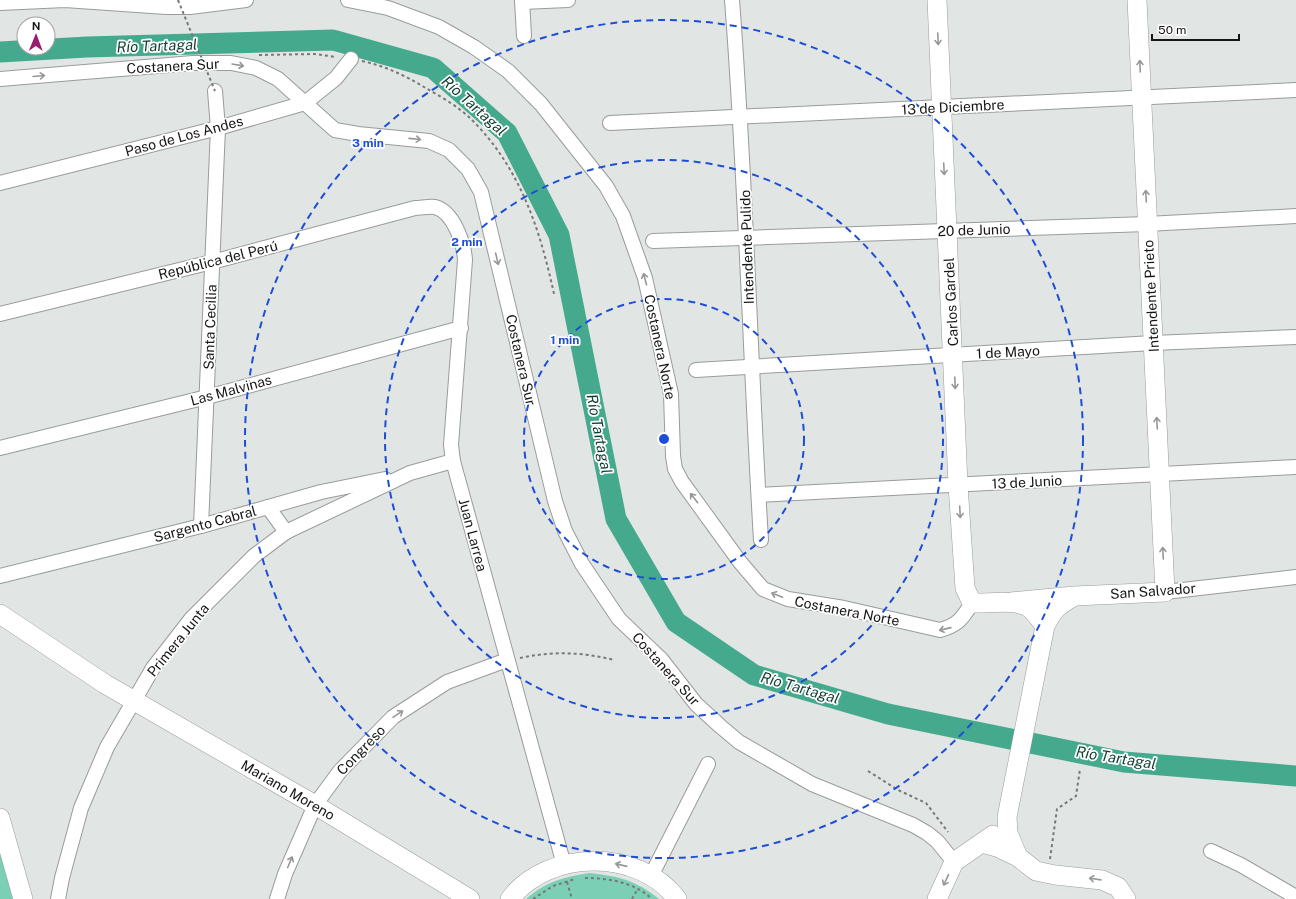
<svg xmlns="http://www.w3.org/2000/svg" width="1296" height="899" viewBox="0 0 1296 899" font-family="'Public Sans',sans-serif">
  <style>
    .green { fill: #7bcfb4 }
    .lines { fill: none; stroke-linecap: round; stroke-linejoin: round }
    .river { stroke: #45aa8d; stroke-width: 21 }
    .street-casing { stroke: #999c9b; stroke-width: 16 }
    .secondary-casing { stroke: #999c9b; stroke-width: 20 }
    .path { stroke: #767978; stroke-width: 2; stroke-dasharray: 3 3; stroke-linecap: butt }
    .street { stroke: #fff; stroke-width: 14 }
    .secondary { stroke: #fff; stroke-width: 19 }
    .path-bridge { stroke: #767978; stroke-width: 2; stroke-dasharray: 3 3; stroke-linecap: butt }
    .oneway { stroke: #969796 }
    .ring { fill: none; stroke: #1d4ed8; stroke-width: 2; stroke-dasharray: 7 5 }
    .labels { text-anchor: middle; stroke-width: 3.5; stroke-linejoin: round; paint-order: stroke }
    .street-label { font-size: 14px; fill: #151716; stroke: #fff }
    .water-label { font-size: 15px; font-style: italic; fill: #103d31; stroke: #fff }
    .centre { fill: #1d4ed8; stroke: #fff; stroke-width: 2 }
    .ring-label { font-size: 12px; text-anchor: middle; font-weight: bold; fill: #1d4ed8; stroke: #fff; stroke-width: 3.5; stroke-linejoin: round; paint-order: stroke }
  </style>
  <rect width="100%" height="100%" fill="#e1e5e3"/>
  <g class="green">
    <path d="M0,852L13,899H0Z"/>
    <path d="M589,873C619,876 635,880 659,899H526C546,881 565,877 589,873Z"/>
  </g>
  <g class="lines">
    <path class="river" d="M0,52L87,47L333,40L433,68L507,133L559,235L616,519L676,622L754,675L888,714L1124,762L1296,776"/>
    <defs>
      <g id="street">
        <path d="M348,0L388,8L439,27L474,47L508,71L541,104L606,186L623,216L645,278L671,394L673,456L675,469L682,482L740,562L763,589L788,599L844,608L940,630C958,625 962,619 972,603"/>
        <path d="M522,0L524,36"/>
        <path d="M732,0C746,180 750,360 761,540"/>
        <path d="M522,2L568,0"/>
        <path d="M0,3L65,0L166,7H190L246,0"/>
        <path d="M0,79L193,63H231L256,68L278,79L335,130L358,134L429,141L449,150L468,169L481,192L555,501L565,531L582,564L619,619L661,659L696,704L720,726L739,742L812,784L913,825L927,833L937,841L954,862"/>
        <path d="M610,123L1296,90"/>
        <path d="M0,183L218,128L305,103L336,78L351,59"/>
        <path d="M653,241L1147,224L1296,216"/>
        <path d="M0,314L212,262L415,208C421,208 429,206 435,207C454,212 464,244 465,260L451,445L453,461L564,865"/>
        <path d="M696,370L1153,343L1296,337"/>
        <path d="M0,448L207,397L461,328"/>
        <path d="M759,495L1296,467"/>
        <path d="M268,507L286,532"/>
        <path d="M201,526L218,128L215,91"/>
        <path d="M0,576L201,526L321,492L385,479"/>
        <path d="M1165,592L1296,577"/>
        <path d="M1211,851L1241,865L1296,897"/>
        <path d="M651,876L708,764"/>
        <path d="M58,899L62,878L81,808L107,747L153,668L191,619L254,556L286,532L410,473L453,461"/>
        <path d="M277,899L285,874L315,805L340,771L393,717L447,682L507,660"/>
      </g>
      <g id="secondary">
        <path d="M937,0L958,485L965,588L972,603C990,604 1016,598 1031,609C1036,614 1041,621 1045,626"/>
        <path d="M1011,602L1074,596L1165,592L1137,0"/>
        <path d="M0,614L105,684L315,805L470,899"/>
        <path d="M0,818L23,899"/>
        <path d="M982,843L997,847L1018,857L1036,871L1055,875L1102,880L1118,887L1126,899"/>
        <path d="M1018,857L1008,833L1007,817L1045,626C1053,610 1057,606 1073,597"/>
        <path d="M510,899C548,849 639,848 677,899"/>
        <path d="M937,899L954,862L993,835"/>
      </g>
    </defs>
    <use href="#street" class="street-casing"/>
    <use href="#secondary" class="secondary-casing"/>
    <g class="path">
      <path d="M259,55L315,54L336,57"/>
      <path d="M362,61C385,66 404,75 424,87C440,96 459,107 472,120C520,168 540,229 554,294"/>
      <path d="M520,658C552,651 583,652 614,660"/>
      <path d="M868,771L898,790L926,803L948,832"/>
      <path d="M1050,859L1057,809L1076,796L1080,769"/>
      <path d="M585,878C608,878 634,882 652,899"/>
      <path d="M567,882L572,899"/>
      <path d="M533,899L553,886L575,879"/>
      <path d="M632,899L637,890"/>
    </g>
    <use href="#street" class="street"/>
    <use href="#secondary" class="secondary"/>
    <path class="path-bridge" d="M178,0L215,91"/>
  </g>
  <defs><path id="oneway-shaft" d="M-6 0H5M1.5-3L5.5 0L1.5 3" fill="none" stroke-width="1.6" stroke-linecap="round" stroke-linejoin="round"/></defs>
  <g class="oneway">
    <use href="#oneway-shaft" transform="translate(938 39) rotate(88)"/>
    <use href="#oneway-shaft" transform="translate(238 65) rotate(10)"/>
    <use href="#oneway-shaft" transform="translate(1140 66) rotate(-92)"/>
    <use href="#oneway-shaft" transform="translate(39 76) rotate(-5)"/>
    <use href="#oneway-shaft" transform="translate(415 139) rotate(6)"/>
    <use href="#oneway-shaft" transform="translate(944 169) rotate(87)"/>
    <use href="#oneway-shaft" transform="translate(1146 196) rotate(-93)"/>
    <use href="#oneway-shaft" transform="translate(497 259) rotate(77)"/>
    <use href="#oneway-shaft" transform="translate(645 279) rotate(-105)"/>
    <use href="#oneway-shaft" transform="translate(955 383) rotate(88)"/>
    <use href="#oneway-shaft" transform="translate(1157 423) rotate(-93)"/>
    <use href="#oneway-shaft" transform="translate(694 498) rotate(-128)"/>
    <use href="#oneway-shaft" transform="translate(960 512) rotate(87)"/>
    <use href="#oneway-shaft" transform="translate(1163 553) rotate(-93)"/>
    <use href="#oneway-shaft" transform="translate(777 595) rotate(-159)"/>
    <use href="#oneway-shaft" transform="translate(945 629) rotate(167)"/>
    <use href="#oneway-shaft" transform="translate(398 714) rotate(-34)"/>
    <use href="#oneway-shaft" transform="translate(290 862) rotate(-67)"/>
    <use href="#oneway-shaft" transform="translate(621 865) rotate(-167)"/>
    <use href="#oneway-shaft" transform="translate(1095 879) rotate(-172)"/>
    <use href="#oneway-shaft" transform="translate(946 880) rotate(115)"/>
  </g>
  <g class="ring">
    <circle cx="664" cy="439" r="140"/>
    <circle cx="664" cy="439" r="279"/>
    <circle cx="664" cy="439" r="419"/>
  </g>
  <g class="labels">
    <g class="street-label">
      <text transform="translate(173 66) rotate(-3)" y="5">Costanera Sur</text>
      <text transform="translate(953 107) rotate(-3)" y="5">13 de Diciembre</text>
      <text transform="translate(184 136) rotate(-15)" y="5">Paso de Los Andes</text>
      <text transform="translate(974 230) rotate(-2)" y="5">20 de Junio</text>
      <text transform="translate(747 247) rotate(-92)" y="5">Intendente Pulido</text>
      <text transform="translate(218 260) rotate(-14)" y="5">República del Perú</text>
      <text transform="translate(1151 296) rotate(-93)" y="5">Intendente Prieto</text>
      <text transform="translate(951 302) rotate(-93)" y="5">Carlos Gardel</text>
      <text transform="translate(210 327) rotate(-88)" y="5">Santa Cecilia</text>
      <text transform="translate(660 347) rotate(78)" y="5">Costanera Norte</text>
      <text transform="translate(1008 352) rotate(-3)" y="5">1 de Mayo</text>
      <text transform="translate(521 360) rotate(77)" y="5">Costanera Sur</text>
      <text transform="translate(231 390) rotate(-15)" y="5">Las Malvinas</text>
      <text transform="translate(1027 482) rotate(-3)" y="5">13 de Junio</text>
      <text transform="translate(205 524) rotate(-15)" y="5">Sargento Cabral</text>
      <text transform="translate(473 535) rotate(75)" y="5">Juan Larrea</text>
      <text transform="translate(1153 591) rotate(-4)" y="5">San Salvador</text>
      <text transform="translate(847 611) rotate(11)" y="5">Costanera Norte</text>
      <text transform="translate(178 640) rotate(-51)" y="5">Primera Junta</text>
      <text transform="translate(666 669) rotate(48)" y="5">Costanera Sur</text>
      <text transform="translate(361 750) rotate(-46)" y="5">Congreso</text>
      <text transform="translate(288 790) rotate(30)" y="5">Mariano Moreno</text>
    </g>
    <g class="water-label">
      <text transform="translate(157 46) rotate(-2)" y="5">Río Tartagal</text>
      <text transform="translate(474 106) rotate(42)" y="5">Río Tartagal</text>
      <text transform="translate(599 434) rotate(79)" y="5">Río Tartagal</text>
      <text transform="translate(800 688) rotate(16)" y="5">Río Tartagal</text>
      <text transform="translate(1116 758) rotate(9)" y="5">Río Tartagal</text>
    </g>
  </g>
  <circle cx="664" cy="439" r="6" class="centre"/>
  <g class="ring-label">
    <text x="368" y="147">3 min</text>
    <text x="467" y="246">2 min</text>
    <text x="565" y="344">1 min</text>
  </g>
  <g transform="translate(36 36) rotate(1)"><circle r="19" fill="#ffffff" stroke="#a1a2a2"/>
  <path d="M0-3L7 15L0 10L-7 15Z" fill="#9a1a70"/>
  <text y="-6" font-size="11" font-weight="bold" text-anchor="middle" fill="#151716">N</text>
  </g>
  <path d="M1152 34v6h87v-6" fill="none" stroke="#151716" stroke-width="2"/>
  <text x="1158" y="34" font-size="12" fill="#151716" stroke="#ffffff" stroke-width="3" paint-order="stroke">50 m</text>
</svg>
